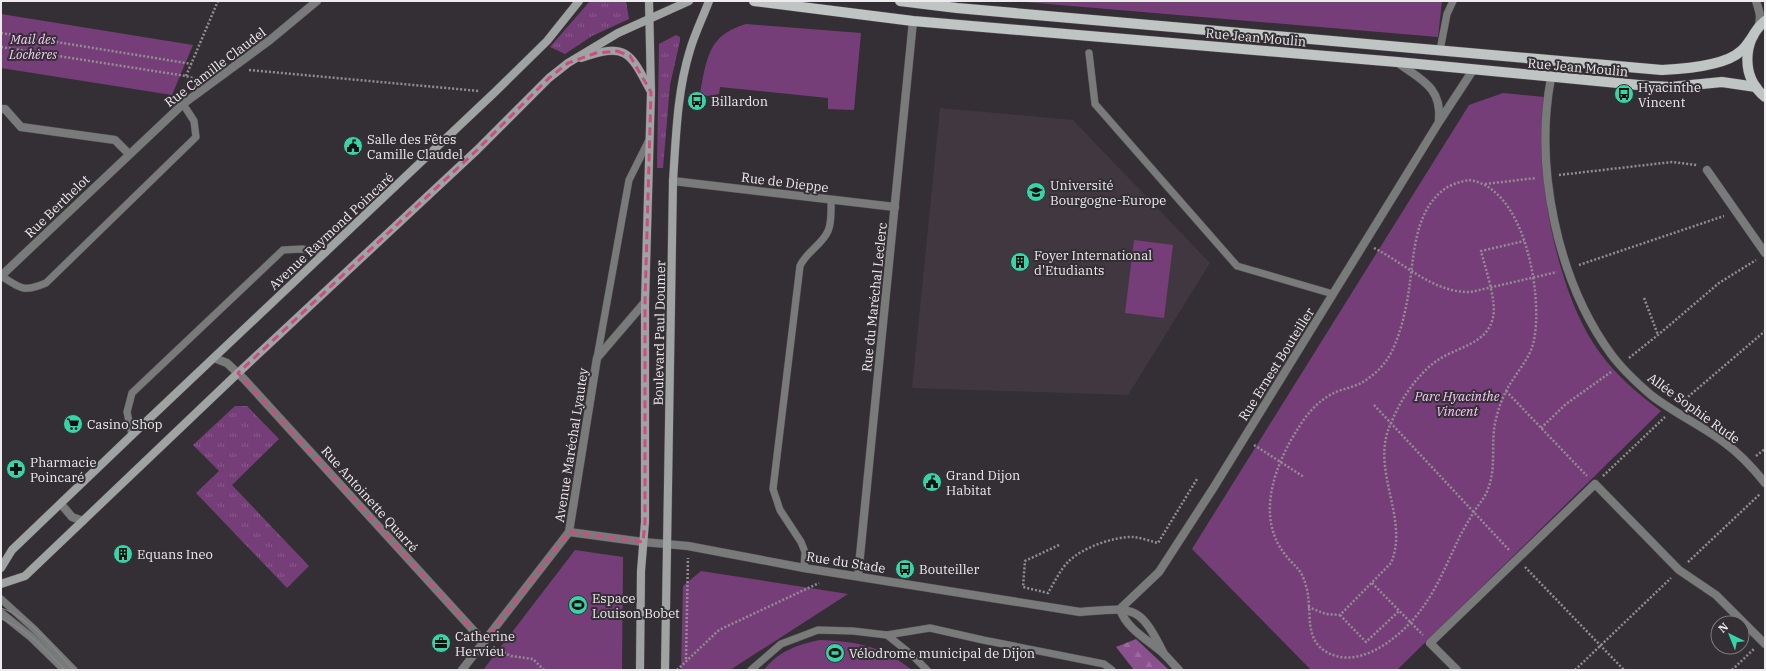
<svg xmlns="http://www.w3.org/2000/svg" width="1766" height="671" viewBox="0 0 1766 671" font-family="'IBM Plex Serif',serif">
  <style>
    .built { fill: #413741 }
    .grass { fill: url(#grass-tufts) }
    .forest { fill: url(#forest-firs) }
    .park { fill: #763e79 }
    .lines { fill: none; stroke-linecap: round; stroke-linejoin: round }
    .service-casing { stroke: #524d52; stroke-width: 8 }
    .pedestrian-casing { stroke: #524d52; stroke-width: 9 }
    .minor-casing { stroke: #524d52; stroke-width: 9 }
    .secondary-casing { stroke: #524d52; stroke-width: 9 }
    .primary-casing { stroke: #524d52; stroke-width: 11 }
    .path { stroke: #918d91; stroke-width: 2.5; stroke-dasharray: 2 2; stroke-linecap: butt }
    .service { stroke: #787b79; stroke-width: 7 }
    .pedestrian { stroke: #787b79; stroke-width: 8 }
    .minor { stroke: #787b79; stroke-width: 8 }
    .secondary { stroke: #9fa4a2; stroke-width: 8 }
    .primary { stroke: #bec5c2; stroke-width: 10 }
    .tram { stroke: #8e8a8e; stroke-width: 1 }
    .marked { fill: none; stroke: #cd4d80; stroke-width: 3; stroke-dasharray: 8 5; stroke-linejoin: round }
    .labels { text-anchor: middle; stroke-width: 4; stroke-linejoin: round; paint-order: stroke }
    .street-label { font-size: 13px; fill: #eeebee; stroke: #342f34 }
    .park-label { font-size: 13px; font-style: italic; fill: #fac8fb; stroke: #342f34 }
    .poi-label { font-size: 13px; fill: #eeebee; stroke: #342f34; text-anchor: start }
  </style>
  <defs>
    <pattern id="grass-tufts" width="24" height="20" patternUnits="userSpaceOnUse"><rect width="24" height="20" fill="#763e79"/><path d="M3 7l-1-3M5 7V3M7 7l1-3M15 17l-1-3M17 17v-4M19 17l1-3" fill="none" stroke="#8a5a8c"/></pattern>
    <pattern id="forest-firs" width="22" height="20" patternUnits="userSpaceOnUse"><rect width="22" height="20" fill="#8b518e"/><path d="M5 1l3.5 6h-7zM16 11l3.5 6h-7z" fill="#9c6a9e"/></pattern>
  </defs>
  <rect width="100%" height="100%" fill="#342f34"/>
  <path class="built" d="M940,108L1073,120L1210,263L1128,395L912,388Z"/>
  <g class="grass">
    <path d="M590,1H626L629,19L592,36L565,54L550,47Z"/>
    <path d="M676,35L680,37V41L670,85L663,168H657L659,44Z"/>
    <path d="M235,406H247L279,439L232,485L309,566L287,588L196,493L219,471L193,445Z"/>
  </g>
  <path class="forest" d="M1136,639L1169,670H1134L1116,647Z"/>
  <g class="park">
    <path d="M1014,1H1442L1438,37Z"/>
    <path d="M1,15V14L193,45L172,95L1,68Z"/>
    <path d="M746,24L861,33L854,110L828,109V98L720,87L719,94L707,96L700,93C707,58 708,35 746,24Z"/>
    <path d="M1503,93L1544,97C1539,157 1544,210 1561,268C1570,298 1581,327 1600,353C1617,376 1638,394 1661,411L1397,670H1311L1192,549L1469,105Z"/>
    <path d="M1134,240L1173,245L1164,318L1125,313Z"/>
    <path d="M575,550L623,557L622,670H483Z"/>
    <path d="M701,571L848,594L730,670H681L683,586Z"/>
    <path d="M820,640C857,641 883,647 912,670H764C778,651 799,644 820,640Z"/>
  </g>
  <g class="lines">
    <defs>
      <g id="service">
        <path d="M1440,50L1447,14L1453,1"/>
        <path d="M1089,53L1095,104L1237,266L1333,294"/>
        <path d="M1,276C21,288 22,293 46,283L196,137L194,121L183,104"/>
        <path d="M597,358L629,180L649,140"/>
        <path d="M132,435L127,412L132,393L283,250L302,249L325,253"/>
        <path d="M804,568L805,552L801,542L780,510L773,489L800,266C806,252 822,245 828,231C832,222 831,210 831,200"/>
        <path d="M1,599L33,628L74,670"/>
        <path d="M751,670L781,644L818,630L853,631L887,635"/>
        <path d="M927,670L912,655L887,635L930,628L983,640L1104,664L1112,670"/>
      </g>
      <path id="pedestrian" d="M1551,78C1534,167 1557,280 1611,354C1622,369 1637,383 1651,395C1674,413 1701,425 1725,443C1740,454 1753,468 1765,483"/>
      <g id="minor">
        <path d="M1756,1C1759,10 1762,18 1758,27"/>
        <path d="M1397,62C1419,79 1442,86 1439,120"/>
        <path d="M1,109H5L21,127L115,140L129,154"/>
        <path d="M1707,170L1765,253"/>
        <path d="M673,181L895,207"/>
        <path d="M1,276L183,104L270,40L317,1"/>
        <path d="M214,358L227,363L244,379L484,642"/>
        <path d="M61,504L72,517L83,521"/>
        <path d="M569,532L643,542L688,546L804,568L1080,612C1133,608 1139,603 1164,654"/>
        <path d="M858,576L913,21"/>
        <path d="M1120,609L1159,572L1214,487L1439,122L1473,70"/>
        <path d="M1120,609C1127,630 1149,640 1164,654C1169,659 1174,665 1179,670"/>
        <path d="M1,613L31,637L65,670"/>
        <path d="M462,670L569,532L597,358L645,302"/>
        <path d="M1457,670L1430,643L1595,484L1679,570L1716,595L1765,644"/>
      </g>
      <g id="secondary">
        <path d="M581,58C626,42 630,52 650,90"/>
        <path d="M1,568L12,550L132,435L495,92L547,41L579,1"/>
        <path d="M1,584L25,576L238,373L477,150L549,78L568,63L618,33L689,1"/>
        <path d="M640,670L641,571L645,522V302L651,92L649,1"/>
        <path d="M665,670L673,181C676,137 677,92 690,50C695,33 703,17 709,1"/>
      </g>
      <g id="primary">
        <path d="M754,1L913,21L1397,62L1649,86L1671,87L1722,82L1756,87"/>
        <path d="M900,1L957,8L1662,70C1683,69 1725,66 1741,51C1746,47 1749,41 1753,36"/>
        <path d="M1765,21C1742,41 1741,77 1765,97"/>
      </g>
    </defs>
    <use href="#service" class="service-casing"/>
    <use href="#pedestrian" class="pedestrian-casing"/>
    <use href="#minor" class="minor-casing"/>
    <use href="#secondary" class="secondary-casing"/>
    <use href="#primary" class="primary-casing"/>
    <g class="path">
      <path d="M1,33L192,64"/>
      <path d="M1,47L186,76L196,79"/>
      <path d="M249,70L479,91"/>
      <path d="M186,76L218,1"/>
      <path d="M1559,175L1672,162L1697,165"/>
      <path d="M1469,180C1525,187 1543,295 1534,340C1531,356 1520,368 1512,381C1504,393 1499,406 1496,419C1490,442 1497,466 1488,489C1485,498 1478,505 1473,513C1469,520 1465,527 1461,534C1449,558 1439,585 1423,607C1406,632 1368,665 1336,656C1300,645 1314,612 1306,586C1301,567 1294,567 1284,553C1255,515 1276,462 1299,427C1307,414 1318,401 1332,394C1339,390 1346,389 1354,386C1369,381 1385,366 1392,351C1401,332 1406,310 1409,289C1414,256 1414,214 1442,191C1449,185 1459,182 1469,180Z"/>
      <path d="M1485,184L1536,178"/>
      <path d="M1374,248C1406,264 1433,293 1471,292L1557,272"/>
      <path d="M1579,265L1724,216"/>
      <path d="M1644,298L1658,335"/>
      <path d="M1629,358L1658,335L1719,283L1756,260"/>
      <path d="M1506,391L1587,476"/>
      <path d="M1682,402L1765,331"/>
      <path d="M1374,405L1510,551"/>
      <path d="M1541,428L1566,404L1611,372"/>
      <path d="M1254,445L1304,477"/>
      <path d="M1756,456L1765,449"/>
      <path d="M1603,476L1665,417"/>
      <path d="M1059,545L1025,561L1023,587L1048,593C1054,583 1060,570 1068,562C1081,548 1115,536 1134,537C1142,538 1150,541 1158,543L1197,479"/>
      <path d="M1688,562L1760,494"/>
      <path d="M1525,567L1624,670"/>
      <path d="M1372,583L1423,635"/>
      <path d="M1308,607L1326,614L1340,615L1391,563C1410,518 1369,469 1391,423C1398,406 1409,387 1422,374C1426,369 1432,364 1438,360C1457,347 1488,344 1493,317C1497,302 1485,267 1481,251L1524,241"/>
      <path d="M1340,615L1366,642L1399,611"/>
      <path d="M493,647L511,656L533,659L544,670"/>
      <path d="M686,659L688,558"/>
      <path d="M677,670L719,630L819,583"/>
      <path d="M1575,670L1671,578"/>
      <path d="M1732,670L1755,648"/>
    </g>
    <use href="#service" class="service"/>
    <use href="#pedestrian" class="pedestrian"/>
    <use href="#minor" class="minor"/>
    <use href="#secondary" class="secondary"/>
    <use href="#primary" class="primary"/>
    <g class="tram">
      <path d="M1,608C31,618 53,648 74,670"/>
      <path d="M1,619C27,628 46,651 65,670"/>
    </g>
  </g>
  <path class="marked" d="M617,51L630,56L651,92L645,302V522L643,542L569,532L484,642L238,373L477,150L549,78L568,63L596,53Z"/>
  <defs>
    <symbol id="bus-disc" viewBox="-11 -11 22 22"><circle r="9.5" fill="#36d4a7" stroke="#342f34"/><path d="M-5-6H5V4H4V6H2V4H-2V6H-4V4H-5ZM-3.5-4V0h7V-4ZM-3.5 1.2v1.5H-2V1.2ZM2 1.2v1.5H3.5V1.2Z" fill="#111"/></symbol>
    <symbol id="civic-disc" viewBox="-11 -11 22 22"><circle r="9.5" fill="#36d4a7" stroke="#342f34"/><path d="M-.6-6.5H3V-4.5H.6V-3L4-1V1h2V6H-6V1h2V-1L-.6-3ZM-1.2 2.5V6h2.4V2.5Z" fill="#111"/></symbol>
    <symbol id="university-disc" viewBox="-11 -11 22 22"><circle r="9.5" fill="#36d4a7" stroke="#342f34"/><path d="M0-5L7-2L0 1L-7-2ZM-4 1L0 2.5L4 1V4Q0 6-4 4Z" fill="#111"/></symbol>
    <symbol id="building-disc" viewBox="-11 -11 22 22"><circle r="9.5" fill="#36d4a7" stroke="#342f34"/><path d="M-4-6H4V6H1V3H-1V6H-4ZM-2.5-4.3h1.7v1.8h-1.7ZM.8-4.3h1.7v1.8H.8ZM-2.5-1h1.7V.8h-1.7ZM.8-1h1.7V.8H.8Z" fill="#111"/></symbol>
    <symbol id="supermarket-disc" viewBox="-11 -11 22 22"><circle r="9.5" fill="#36d4a7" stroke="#342f34"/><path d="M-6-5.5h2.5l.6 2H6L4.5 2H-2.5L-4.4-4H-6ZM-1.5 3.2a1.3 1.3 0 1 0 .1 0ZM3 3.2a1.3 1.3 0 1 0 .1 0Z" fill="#111"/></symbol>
    <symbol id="pharmacy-disc" viewBox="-11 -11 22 22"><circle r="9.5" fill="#36d4a7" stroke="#342f34"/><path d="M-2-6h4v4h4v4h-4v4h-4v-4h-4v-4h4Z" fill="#111"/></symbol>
    <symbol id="stadium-disc" viewBox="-11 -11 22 22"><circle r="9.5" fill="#36d4a7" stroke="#342f34"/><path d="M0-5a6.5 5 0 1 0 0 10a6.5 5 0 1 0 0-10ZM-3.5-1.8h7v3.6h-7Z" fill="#111"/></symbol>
    <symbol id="office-disc" viewBox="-11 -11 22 22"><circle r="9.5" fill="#36d4a7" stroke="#342f34"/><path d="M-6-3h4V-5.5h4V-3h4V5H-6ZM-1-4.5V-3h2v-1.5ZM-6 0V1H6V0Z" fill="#111"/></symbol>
  </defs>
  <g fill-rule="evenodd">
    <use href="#bus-disc" x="1613" y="83" width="22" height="22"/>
    <use href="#bus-disc" x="686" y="90" width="22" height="22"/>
    <use href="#civic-disc" x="342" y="135" width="22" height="22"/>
    <use href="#university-disc" x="1025" y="181" width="22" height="22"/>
    <use href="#building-disc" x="1009" y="251" width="22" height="22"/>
    <use href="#supermarket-disc" x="62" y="413" width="22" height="22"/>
    <use href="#pharmacy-disc" x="5" y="458" width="22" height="22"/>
    <use href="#civic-disc" x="921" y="471" width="22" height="22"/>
    <use href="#building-disc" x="112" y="543" width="22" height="22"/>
    <use href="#bus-disc" x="894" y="558" width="22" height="22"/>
    <use href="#stadium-disc" x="567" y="594" width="22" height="22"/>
    <use href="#office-disc" x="430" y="632" width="22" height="22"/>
    <use href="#stadium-disc" x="824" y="642" width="22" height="22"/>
  </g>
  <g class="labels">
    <g class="street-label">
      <text transform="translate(1256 37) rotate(5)" y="5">Rue Jean Moulin</text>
      <text transform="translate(215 67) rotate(-37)" y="5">Rue Camille Claudel</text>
      <text transform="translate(1578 67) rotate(5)" y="5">Rue Jean Moulin</text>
      <text transform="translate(785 182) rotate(7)" y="5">Rue de Dieppe</text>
      <text transform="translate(57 206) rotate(-44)" y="5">Rue Berthelot</text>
      <text transform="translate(331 231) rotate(-43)" y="5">Avenue Raymond Poincaré</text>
      <text transform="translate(874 297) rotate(-84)" y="5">Rue du Maréchal Leclerc</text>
      <text transform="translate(659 333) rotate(-89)" y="5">Boulevard Paul Doumer</text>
      <text transform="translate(1276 364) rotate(-58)" y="5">Rue Ernest Bouteiller</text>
      <text transform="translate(1694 408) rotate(36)" y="5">Allée Sophie Rude</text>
      <text transform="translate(571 445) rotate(-81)" y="5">Avenue Maréchal Lyautey</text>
      <text transform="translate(370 499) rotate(48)" y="5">Rue Antoinette Quarré</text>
      <text transform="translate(846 562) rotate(9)" y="5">Rue du Stade</text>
    </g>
    <g class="park-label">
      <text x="33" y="44">Mail des<tspan x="33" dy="15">Lochères</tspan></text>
      <text x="1457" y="401">Parc Hyacinthe<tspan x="1457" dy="15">Vincent</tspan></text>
    </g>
    <g class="poi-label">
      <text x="1638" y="92">Hyacinthe<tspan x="1638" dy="15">Vincent</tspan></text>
      <text x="711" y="106">Billardon</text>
      <text x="367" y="144">Salle des Fêtes<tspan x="367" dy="15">Camille Claudel</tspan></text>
      <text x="1050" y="190">Université<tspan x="1050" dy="15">Bourgogne-Europe</tspan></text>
      <text x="1034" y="260">Foyer International<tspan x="1034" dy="15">d'Etudiants</tspan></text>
      <text x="87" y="429">Casino Shop</text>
      <text x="30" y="467">Pharmacie<tspan x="30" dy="15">Poincaré</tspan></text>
      <text x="946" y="480">Grand Dijon<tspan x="946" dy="15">Habitat</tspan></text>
      <text x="137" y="559">Equans Ineo</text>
      <text x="919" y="574">Bouteiller</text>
      <text x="592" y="603">Espace<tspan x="592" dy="15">Louison Bobet</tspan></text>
      <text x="455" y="641">Catherine<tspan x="455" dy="15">Hervieu</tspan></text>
      <text x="849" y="658">Vélodrome municipal de Dijon</text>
    </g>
  </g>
  <rect width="1766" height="671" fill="none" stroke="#eeebee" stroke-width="4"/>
  <g transform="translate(1730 635) rotate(317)"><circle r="19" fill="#342f34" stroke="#7e7a7e"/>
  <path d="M0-3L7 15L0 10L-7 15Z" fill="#36d4a7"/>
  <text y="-6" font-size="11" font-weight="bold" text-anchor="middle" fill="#eeebee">N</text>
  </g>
</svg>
